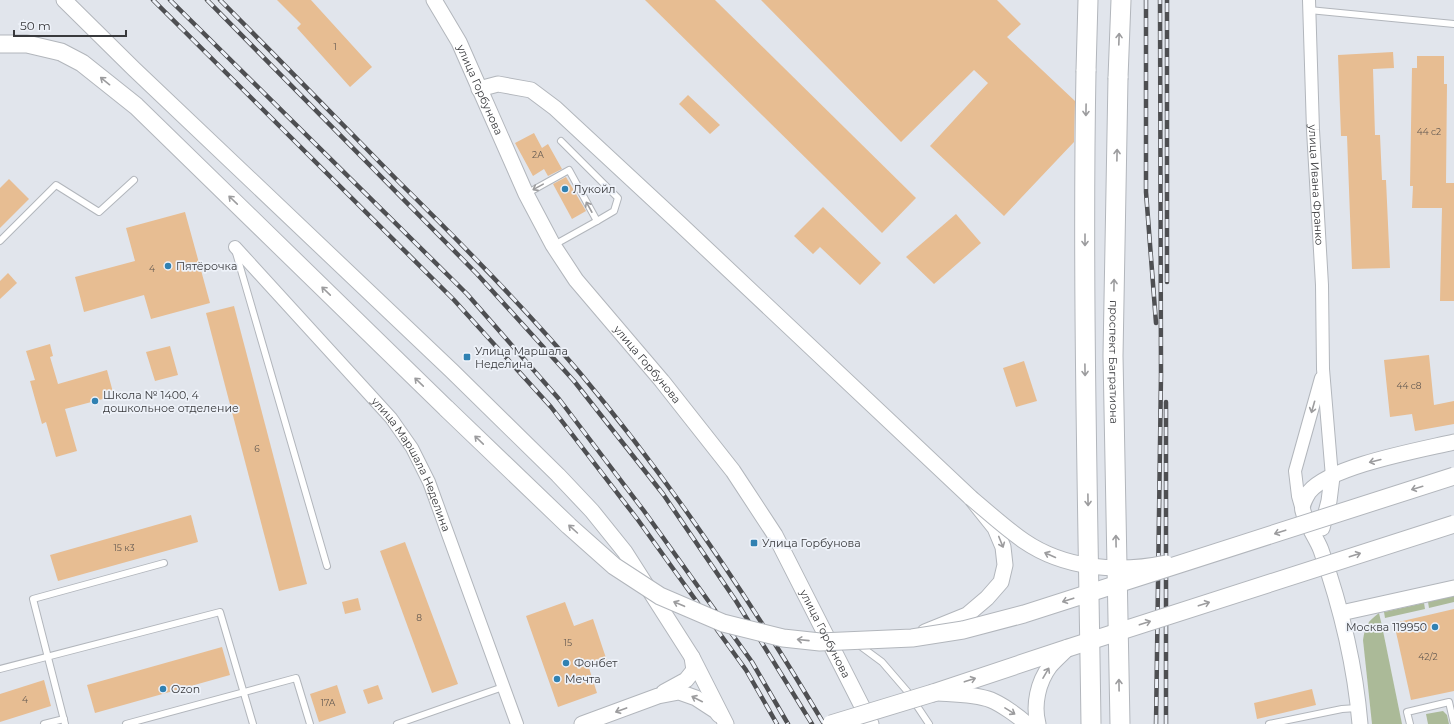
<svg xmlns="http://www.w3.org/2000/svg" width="1454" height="724" viewBox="0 0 1454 724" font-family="Montserrat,sans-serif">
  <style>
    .green { fill: #abba98 }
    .building { fill: #e7bd92 }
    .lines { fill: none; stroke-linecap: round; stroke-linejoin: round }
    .service-casing { stroke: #b2b6bc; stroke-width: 8 }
    .minor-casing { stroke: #b2b6bc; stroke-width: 14 }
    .tertiary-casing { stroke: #b2b6bc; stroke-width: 17 }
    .secondary-casing { stroke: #b2b6bc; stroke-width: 19 }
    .primary-casing { stroke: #b2b6bc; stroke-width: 21 }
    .service { stroke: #fff; stroke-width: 6 }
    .minor { stroke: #fff; stroke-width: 12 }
    .tertiary { stroke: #fff; stroke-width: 15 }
    .secondary { stroke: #fff; stroke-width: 17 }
    .primary { stroke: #fff; stroke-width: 19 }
    .rail-casing { stroke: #4e4f52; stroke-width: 4.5 }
    .rail { stroke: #eef2f9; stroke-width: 3; stroke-dasharray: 9; stroke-linecap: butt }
    .tertiary-bridge-casing { stroke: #b2b6bc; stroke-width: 17; stroke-linecap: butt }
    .secondary-bridge-casing { stroke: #b2b6bc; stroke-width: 19; stroke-linecap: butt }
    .primary-bridge-casing { stroke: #b2b6bc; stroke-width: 21; stroke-linecap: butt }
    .tertiary-bridge { stroke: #fff; stroke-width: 15 }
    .secondary-bridge { stroke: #fff; stroke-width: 17 }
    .primary-bridge { stroke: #fff; stroke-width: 19 }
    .oneway { stroke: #9c9c9e }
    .poi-dot { fill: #3081b2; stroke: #eef2f9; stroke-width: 1.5 }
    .labels { text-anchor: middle; stroke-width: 3.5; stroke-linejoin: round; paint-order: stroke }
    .number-label { font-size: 9px; fill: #645a52 }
    .street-label { font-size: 11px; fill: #38393c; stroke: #eef2f9 }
    .poi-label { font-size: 11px; fill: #38393c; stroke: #eef2f9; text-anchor: start }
  </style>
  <rect width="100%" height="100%" fill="#e1e5ec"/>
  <g class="green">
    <path d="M1454,596V602L1429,608L1428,602Z"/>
    <path d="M1424,603L1425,609L1385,618L1384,612Z"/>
    <path d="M1379,613L1382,626L1402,724H1372L1363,640C1365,626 1368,621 1379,613Z"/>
    <path d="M1443,711L1447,715L1449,724H1428L1426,714Z"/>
  </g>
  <g class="building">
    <path d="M277,0H311L372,67L350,87L297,28L301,24Z"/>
    <path d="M645,0H715L916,198L882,233Z"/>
    <path d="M761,0H997L1021,24L1007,37L1075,101L1074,142L1004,216L930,146L988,83L974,70L901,142Z"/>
    <path d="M1393,52L1394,68L1373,69L1375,135H1380L1382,180H1386L1390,268L1352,269L1347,136H1341L1338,55Z"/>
    <path d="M1417,56H1444V84H1447L1446,183H1454V301H1440L1442,208H1412L1413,186H1410L1412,68H1417Z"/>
    <path d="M688,95L720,125L710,134L679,104Z"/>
    <path d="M534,133L542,148L548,144L562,169L548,176L544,169L533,176L515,143Z"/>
    <path d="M566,177L586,211L572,219L553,184Z"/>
    <path d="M9,179L29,199L0,228V188Z"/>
    <path d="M823,207L881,263L860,285L820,247L813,254L794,236Z"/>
    <path d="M185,212L210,303L151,319L144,295L84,312L75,277L135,261L126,228Z"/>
    <path d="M956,214L981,243L934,284L906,257Z"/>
    <path d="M8,273L17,283L0,299V281Z"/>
    <path d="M234,306L307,584L279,591L206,313Z"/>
    <path d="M50,344L53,356L50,357L58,384L107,370L114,396L65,409L77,451L56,457L46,422L42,424L30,381L35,380L26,351Z"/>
    <path d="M170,346L178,375L155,381L146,352Z"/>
    <path d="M1429,355L1434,405L1454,401V424L1415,431L1412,414L1390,417L1384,360Z"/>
    <path d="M1024,361L1037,401L1016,407L1003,368Z"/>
    <path d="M191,515L198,542L58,581L50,555Z"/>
    <path d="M405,542L458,684L432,693L380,551Z"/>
    <path d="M358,598L361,610L345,614L342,602Z"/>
    <path d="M565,602L574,626L593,619L607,661L589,668L597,693L558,707L526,616Z"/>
    <path d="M1454,609V691L1411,700L1394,623Z"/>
    <path d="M222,647L230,675L95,713L87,685Z"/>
    <path d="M44,680L51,706L0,722V694Z"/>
    <path d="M337,685L346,713L319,722L310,694Z"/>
    <path d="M378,685L383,699L368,704L363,690Z"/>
    <path d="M1312,689L1316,705L1257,719L1254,703Z"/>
  </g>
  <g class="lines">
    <defs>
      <g id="service">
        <path d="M1309,10L1454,24"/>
        <path d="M561,141L618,198L614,211L597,221"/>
        <path d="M526,194L569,170L597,221L554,245"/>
        <path d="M0,241L56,185L99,212L134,180"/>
        <path d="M236,253L327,566"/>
        <path d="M859,645L882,662L907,691L929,724"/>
        <path d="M0,669L220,612L253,724"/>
        <path d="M44,724L64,719"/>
        <path d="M65,724L33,599L164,563"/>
        <path d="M126,724L296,678L310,724"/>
        <path d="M397,724L503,687"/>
        <path d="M1269,724L1342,709L1357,708"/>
        <path d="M1410,724L1407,712L1449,702L1454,724"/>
      </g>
      <g id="minor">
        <path id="s1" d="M1309,0L1313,130L1322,285L1323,369L1332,477"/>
        <path id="s2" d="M235,247L391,418L412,448L429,482L517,724"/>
        <path d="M1302,510L1298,496L1295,471L1321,378"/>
      </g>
      <g id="tertiary">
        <path d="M64,0L134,69L452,371L558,475L592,511L625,552L692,657L726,724"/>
        <path id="s3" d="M434,0L459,42L526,194L553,245L576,280L662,381L733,471L775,535L871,724"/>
        <path d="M479,89L498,84L531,90L555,108L679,223L971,498L995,528L1003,547L1005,565L1001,582L987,598L967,615L925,632"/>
        <path d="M1322,528L1329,501L1332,477"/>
        <path d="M1341,613L1454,588"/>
        <path d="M664,692L686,680L694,670L692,657"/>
        <path d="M938,693C953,694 976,694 991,700C1001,704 1018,716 1027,724"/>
        <path d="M582,724L658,696L679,692L696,698L716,711L719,715"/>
        <path d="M1038,724C1033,705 1038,682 1050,666C1055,660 1062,654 1068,648"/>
        <path d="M1360,724C1355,664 1341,607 1321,550C1316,537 1306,525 1303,511C1301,506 1306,497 1309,492C1330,466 1420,450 1454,442"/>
      </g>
      <g id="secondary">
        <path d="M0,44H27L61,52L82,63L136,106L447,409"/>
        <path d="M933,693L1068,648"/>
      </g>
      <g id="primary">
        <path d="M1086,71L1088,0"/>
        <path d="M1118,78L1121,0"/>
      </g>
    </defs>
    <use href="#service" class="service-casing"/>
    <use href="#minor" class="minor-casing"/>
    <use href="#tertiary" class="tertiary-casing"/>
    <use href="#secondary" class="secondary-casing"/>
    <use href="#primary" class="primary-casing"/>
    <use href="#service" class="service"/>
    <use href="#minor" class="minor"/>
    <use href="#tertiary" class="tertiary"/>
    <use href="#secondary" class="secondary"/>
    <use href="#primary" class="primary"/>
    <defs>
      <g id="rail">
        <path d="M153,0L454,300L551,407L638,520L746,670L777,724"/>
        <path d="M170,0L467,294L559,399L644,511L752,662L788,724"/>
        <path d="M207,0L477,274L574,381L663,494L736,601L812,724"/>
        <path d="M220,0C280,60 340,122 400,183C462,244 523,306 580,373C672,483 751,601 824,724"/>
        <path d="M1146,0V192L1156,323"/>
        <path d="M1167,282V0"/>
        <path d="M1156,724L1161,375L1160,0"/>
        <path d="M1166,724V402"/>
      </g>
    </defs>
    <use href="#rail" class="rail-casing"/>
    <use href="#rail" class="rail"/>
    <defs>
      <path id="tertiary-bridge" d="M971,498C988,512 1005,528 1024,541C1065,569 1118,573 1166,563"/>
      <g id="secondary-bridge">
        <path d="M447,409L569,526L614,566L660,596L723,623L783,638L820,642L912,638L963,630L1024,614L1454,476"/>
        <path d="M1068,648L1454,524"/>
        <path d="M831,724L933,693"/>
      </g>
      <g id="primary-bridge">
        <path d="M1086,71C1082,289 1088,506 1091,724"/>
        <path id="s4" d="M1118,78L1113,356L1120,724"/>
      </g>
    </defs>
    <use href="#tertiary-bridge" class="tertiary-bridge-casing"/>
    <use href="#secondary-bridge" class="secondary-bridge-casing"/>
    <use href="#primary-bridge" class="primary-bridge-casing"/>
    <use href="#tertiary-bridge" class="tertiary-bridge"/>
    <use href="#secondary-bridge" class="secondary-bridge"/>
    <use href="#primary-bridge" class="primary-bridge"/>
  </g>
  <defs><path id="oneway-shaft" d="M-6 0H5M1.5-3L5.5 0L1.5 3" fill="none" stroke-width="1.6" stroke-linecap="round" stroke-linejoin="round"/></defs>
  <g class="oneway">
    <use href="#oneway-shaft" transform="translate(1119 39) rotate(-88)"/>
    <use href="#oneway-shaft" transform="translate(105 81) rotate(-141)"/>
    <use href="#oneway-shaft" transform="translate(1086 110) rotate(91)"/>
    <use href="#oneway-shaft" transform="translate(1117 155) rotate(-89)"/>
    <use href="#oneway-shaft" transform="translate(538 187) rotate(151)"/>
    <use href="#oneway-shaft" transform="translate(233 200) rotate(-136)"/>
    <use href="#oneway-shaft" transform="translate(589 207) rotate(-119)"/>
    <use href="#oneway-shaft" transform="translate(1085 240) rotate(90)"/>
    <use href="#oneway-shaft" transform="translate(1114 285) rotate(-89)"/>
    <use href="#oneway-shaft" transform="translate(326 291) rotate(-136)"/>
    <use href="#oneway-shaft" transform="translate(1085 370) rotate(89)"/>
    <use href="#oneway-shaft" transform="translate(419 382) rotate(-136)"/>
    <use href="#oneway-shaft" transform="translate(1313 407) rotate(106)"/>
    <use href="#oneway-shaft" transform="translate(479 440) rotate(-136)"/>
    <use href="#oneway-shaft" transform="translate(1375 461) rotate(166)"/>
    <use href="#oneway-shaft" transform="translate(1417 488) rotate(163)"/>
    <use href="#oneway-shaft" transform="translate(1088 500) rotate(89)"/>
    <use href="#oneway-shaft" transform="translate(573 529) rotate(-138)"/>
    <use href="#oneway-shaft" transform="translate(1280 532) rotate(162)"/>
    <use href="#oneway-shaft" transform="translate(1116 541) rotate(-91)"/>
    <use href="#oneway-shaft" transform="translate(1001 542) rotate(68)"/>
    <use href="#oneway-shaft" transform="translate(1050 555) rotate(-156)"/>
    <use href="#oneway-shaft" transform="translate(1355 555) rotate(-18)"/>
    <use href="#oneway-shaft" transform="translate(1068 600) rotate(162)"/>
    <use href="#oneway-shaft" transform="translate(679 604) rotate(-157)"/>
    <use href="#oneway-shaft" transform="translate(1204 604) rotate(-18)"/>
    <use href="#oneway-shaft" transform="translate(1145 623) rotate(-18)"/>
    <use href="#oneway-shaft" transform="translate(803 640) rotate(-174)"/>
    <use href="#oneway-shaft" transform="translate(1046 673) rotate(-60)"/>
    <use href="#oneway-shaft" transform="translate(970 680) rotate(-18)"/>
    <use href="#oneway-shaft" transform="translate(1119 685) rotate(-91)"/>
    <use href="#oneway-shaft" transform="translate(697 699) rotate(-153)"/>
    <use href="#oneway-shaft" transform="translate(621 710) rotate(160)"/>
    <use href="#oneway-shaft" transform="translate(1010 711) rotate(32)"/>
  </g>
  <g class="poi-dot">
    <circle cx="565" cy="189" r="4"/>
    <circle cx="168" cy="266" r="4"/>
    <rect x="463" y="353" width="8" height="8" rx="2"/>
    <circle cx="95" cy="401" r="4"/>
    <rect x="750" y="539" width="8" height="8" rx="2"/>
    <circle cx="1435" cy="627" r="4"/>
    <circle cx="566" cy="663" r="4"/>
    <circle cx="557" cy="679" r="4"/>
    <circle cx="163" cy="689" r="4"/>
  </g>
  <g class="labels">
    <g class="number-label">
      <text x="335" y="50">1</text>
      <text x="1429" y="135">44 с2</text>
      <text x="538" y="158">2А</text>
      <text x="152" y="272">4</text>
      <text x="1409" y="389">44 с8</text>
      <text x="257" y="452">6</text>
      <text x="124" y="551">15 к3</text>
      <text x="419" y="621">8</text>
      <text x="568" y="646">15</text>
      <text x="1428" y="660">42/2</text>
      <text x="25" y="703">4</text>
      <text x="328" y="706">17А</text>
    </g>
    <g class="street-label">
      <text dy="4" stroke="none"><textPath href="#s3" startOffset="101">улица Горбунова</textPath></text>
      <text dy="4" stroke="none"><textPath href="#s1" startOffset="185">улица Ивана Франко</textPath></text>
      <text dy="4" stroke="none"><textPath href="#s4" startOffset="284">проспект Багратиона</textPath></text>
      <text dy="4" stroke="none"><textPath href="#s3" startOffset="425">улица Горбунова</textPath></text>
      <text dy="4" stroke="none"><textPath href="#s2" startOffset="282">улица Маршала Неделина</textPath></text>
      <text dy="4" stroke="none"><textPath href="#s3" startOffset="749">улица Горбунова</textPath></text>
    </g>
    <g class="poi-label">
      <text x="573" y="193">Лукойл</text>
      <text x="176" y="270">Пятёрочка</text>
      <text x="475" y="355">Улица Маршала<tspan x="475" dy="13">Неделина</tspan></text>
      <text x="103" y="399">Школа № 1400, 4<tspan x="103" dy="13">дошкольное отделение</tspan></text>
      <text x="762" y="547">Улица Горбунова</text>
      <text x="1427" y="631" text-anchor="end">Москва 119950</text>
      <text x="574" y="667">Фонбет</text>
      <text x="565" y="683">Мечта</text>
      <text x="171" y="693">Ozon</text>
    </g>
  </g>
  <path d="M14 30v6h112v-6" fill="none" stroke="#38393c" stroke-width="2"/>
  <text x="20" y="30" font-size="12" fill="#38393c" stroke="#eef2f9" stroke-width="3" paint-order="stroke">50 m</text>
</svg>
